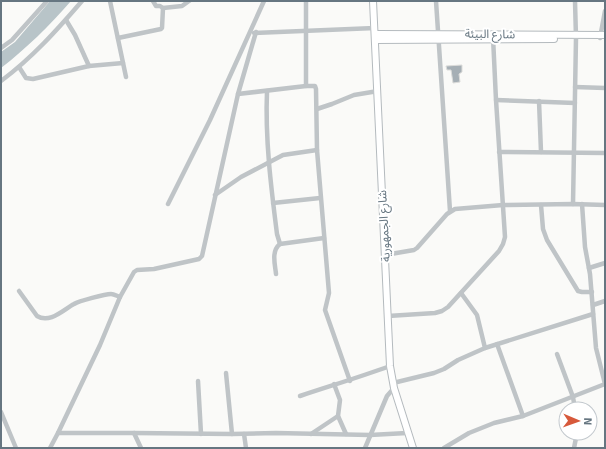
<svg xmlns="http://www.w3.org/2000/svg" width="606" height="449" viewBox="0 0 606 449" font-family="Signika,'Noto Sans Arabic',sans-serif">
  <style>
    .water { fill: #b8c4c8 }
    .building { fill: #a6afb5; stroke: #dcdcda }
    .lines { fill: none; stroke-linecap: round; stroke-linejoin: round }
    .secondary-casing { stroke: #b4babe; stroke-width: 8 }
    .street { stroke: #bfc4c7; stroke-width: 4.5 }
    .secondary { stroke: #fff; stroke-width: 6 }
    .labels { text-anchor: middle; stroke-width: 4; stroke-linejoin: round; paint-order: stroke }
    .street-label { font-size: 12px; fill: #667681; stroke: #fff }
  </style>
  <rect width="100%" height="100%" fill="#fafaf8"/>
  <path class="water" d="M50,1H71C49,26 27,48 1,68V52L15,42Z"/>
  <path class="building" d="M462,65V72L459,74L460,82L453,83L451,70H447L446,66Z"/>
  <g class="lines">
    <defs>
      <g id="secondary">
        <path d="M373,1L390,366L394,388L413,448"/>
        <path d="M375,34L605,35"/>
        <path d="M375,40L554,39"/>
      </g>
    </defs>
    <use href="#secondary" class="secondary-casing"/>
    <g class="street">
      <path d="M110,1L126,77"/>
      <path d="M153,1L156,6H160L163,8L182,6L189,1"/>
      <path d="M306,1V86"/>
      <path d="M436,1L450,211"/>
      <path d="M66,20L75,35L89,66"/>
      <path d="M254,33L375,28"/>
      <path d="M118,38L161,29L162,28L163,8"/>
      <path d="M600,38L605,11"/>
      <path d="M1,48L12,40L47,1"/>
      <path d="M19,67L26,78L33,79L89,66L123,63"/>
      <path d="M1,81C32,58 57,30 82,1"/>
      <path d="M575,87L605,88"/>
      <path d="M267,91C265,139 271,187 277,234L280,244"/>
      <path d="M238,94L306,86H315L316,89L317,150L329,293L325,310L350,381"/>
      <path d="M496,100L575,103"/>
      <path d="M539,101L541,152"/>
      <path d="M317,109L332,104L354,95L378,91"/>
      <path d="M499,152L605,153"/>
      <path d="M215,195L241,177L283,155L317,150"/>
      <path d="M273,203L320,198"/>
      <path d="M168,204L210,120L264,1"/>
      <path d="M573,204L576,38L575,1"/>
      <path d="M582,204L585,247L590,274L596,348L605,384"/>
      <path d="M541,205L543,229L547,240L578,291L582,292H592"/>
      <path d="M385,255L414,250L417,248L447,214L455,209L503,205L573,204L605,205"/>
      <path d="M589,268L605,263"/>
      <path d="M276,274C275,264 271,251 280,244L324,238"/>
      <path d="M19,291L37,316C50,324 64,309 74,304C79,301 105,294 111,294C114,294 117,296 120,297"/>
      <path d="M461,293L477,315L485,348"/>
      <path d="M593,305L605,301"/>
      <path d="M388,316L435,313L442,311L448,307L499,251L503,244L505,237L496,100L493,37"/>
      <path d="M497,344L523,416"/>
      <path d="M557,354L573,397L575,409"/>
      <path d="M226,373L232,434"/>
      <path d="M198,381L201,434"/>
      <path d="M393,383L434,373L444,369L458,360L485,348L593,314"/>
      <path d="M334,384L340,400L338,416L346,434"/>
      <path d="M300,396C330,386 360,377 390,366"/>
      <path d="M1,412L16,448"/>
      <path d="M58,433H134L232,434L276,433L370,435L407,433"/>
      <path d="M134,433L141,448"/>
      <path d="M244,434L246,448"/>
      <path d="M311,434L338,416"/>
      <path d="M50,448L58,433L100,345L120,297L134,272L137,270L154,269L199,259L202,256L238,94L256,32"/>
      <path d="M365,448L387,396L394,388"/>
      <path d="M444,448L469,433L494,423L523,416L605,384"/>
      <path d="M574,448L577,433"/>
    </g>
    <use href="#secondary" class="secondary"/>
  </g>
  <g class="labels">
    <g class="street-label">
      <text transform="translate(490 34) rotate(1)" y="4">شارع البيئة</text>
      <text transform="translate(384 226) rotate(-93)" y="4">شارع الجمهورية</text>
    </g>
  </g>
  <rect width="606" height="449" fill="none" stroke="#667681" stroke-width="4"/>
  <g transform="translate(578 421) rotate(92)"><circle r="19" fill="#ffffff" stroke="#c2c8cd"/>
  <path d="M0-3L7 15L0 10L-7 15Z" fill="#d7593b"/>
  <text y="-6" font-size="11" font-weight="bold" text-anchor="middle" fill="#667681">N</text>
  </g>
</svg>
